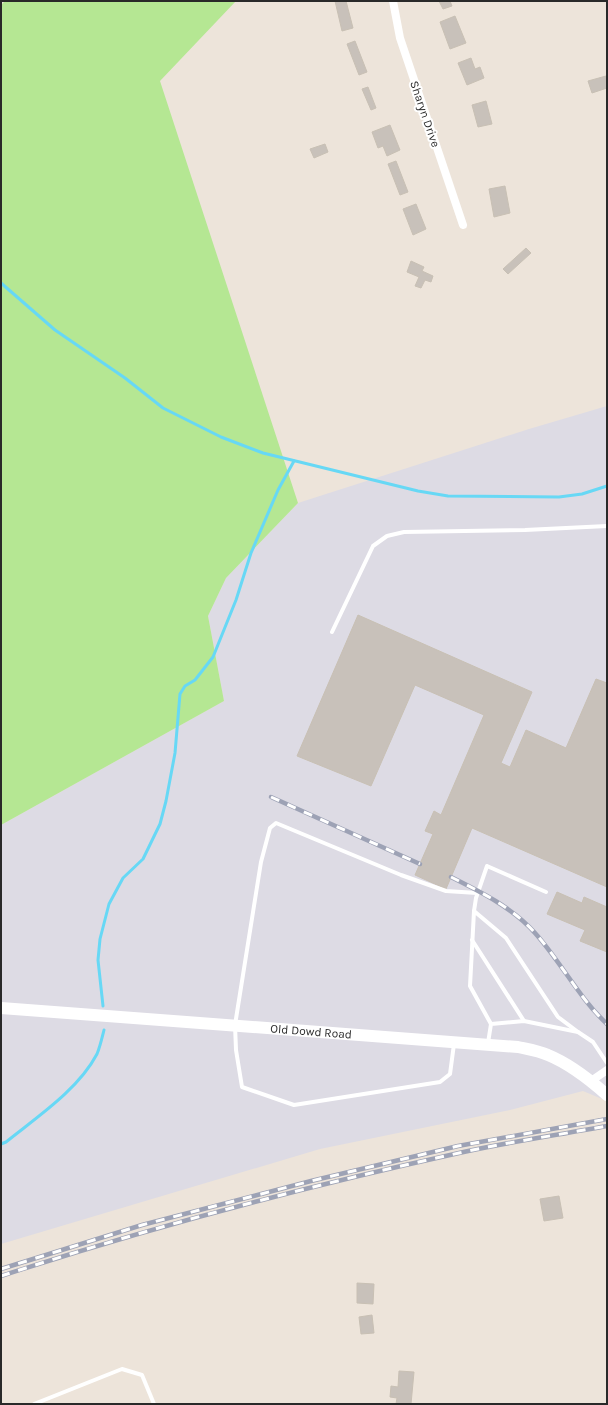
<svg xmlns="http://www.w3.org/2000/svg" width="608" height="1405" viewBox="0 0 608 1405" font-family="Karla,sans-serif">
  <style>
    .industrial { fill: #dddbe4 }
    .green { fill: #b5e793 }
    .lines { fill: none; stroke-linecap: round; stroke-linejoin: round }
    .stream { stroke: #67d8f5; stroke-width: 3 }
    .building { fill: #c8c1ba; stroke: #c8c0b4 }
    .lane { stroke: #fff; stroke-width: 4 }
    .street { stroke: #fff; stroke-width: 8 }
    .secondary { stroke: #fff; stroke-width: 12 }
    .rail-casing { stroke: #9da2b5; stroke-width: 4.5 }
    .rail { stroke: #fff; stroke-width: 3; stroke-dasharray: 9; stroke-linecap: butt }
    .labels { text-anchor: middle; stroke-width: 4; stroke-linejoin: round; paint-order: stroke }
    .street-label { font-size: 12px; fill: #292929; stroke: #fff }
  </style>
  <rect width="100%" height="100%" fill="#ede4da"/>
  <path class="industrial" d="M607,406V1101L583,1091L510,1110L320,1149L1,1244V825L224,701L208,616L226,578L298,503L529,429Z"/>
  <path class="green" d="M5,1H236L160,81L298,503L226,578L208,616L224,701L1,825V5Z"/>
  <g class="lines">
    <g class="stream">
      <path d="M1,283L55,330L125,378L163,408L221,437L263,453L418,491L448,496L559,497L582,494L607,486"/>
      <path d="M103,1006L98,960L100,939L109,904L123,878L143,859L160,824L166,801L175,753L180,694L185,686L195,680L213,657L236,600L251,553L278,490L294,461"/>
      <path d="M1,1144L6,1142C37,1117 78,1090 97,1054C100,1047 102,1038 104,1030"/>
    </g>
  </g>
  <g class="building">
    <path d="M335,1H346L353,28L342,31Z"/>
    <path d="M439,1H450L452,6L443,9Z"/>
    <path d="M455,16L466,43L450,49L440,22Z"/>
    <path d="M355,41L367,72L359,75L347,44Z"/>
    <path d="M471,58L475,69L480,67L484,78L467,85L458,63Z"/>
    <path d="M606,76L607,88L592,93L588,81Z"/>
    <path d="M368,87L376,108L371,110L362,89Z"/>
    <path d="M486,101L492,124L478,127L472,105Z"/>
    <path d="M390,125L400,150L387,156L383,146L378,148L372,132Z"/>
    <path d="M325,144L328,152L314,158L310,149Z"/>
    <path d="M396,161L408,192L400,195L388,164Z"/>
    <path d="M505,186L510,213L494,217L489,189Z"/>
    <path d="M416,204L426,229L413,235L403,209Z"/>
    <path d="M526,248L531,253L508,274L503,269Z"/>
    <path d="M411,261L424,267L422,271L433,276L431,282L425,280L421,288L415,286L419,277L407,272Z"/>
    <path d="M358,615L532,692L501,763L510,767L526,730L566,748L596,679L607,683V887L472,828L446,889L415,875L433,834L425,831L434,811L441,815L484,715L415,685L371,786L297,756Z"/>
    <path d="M557,892L582,903L584,897L607,907V952L580,941L585,930L547,914Z"/>
    <path d="M559,1196L563,1218L544,1221L540,1199Z"/>
    <path d="M357,1283L374,1284L373,1304L357,1303Z"/>
    <path d="M372,1315L374,1333L361,1334L359,1317Z"/>
    <path d="M399,1371L414,1372L411,1404H396L397,1398L390,1397L391,1386L398,1387Z"/>
  </g>
  <g class="lines">
    <g class="lane">
      <path d="M332,632L373,546L387,536L404,532L525,530L607,526"/>
      <path d="M474,911L476,898L487,866L546,892"/>
      <path d="M472,940L524,1021"/>
      <path d="M491,1024L470,986L474,911L506,938L558,1017L578,1032"/>
      <path d="M488,1043L491,1024L524,1021L578,1032L593,1042L607,1063"/>
      <path d="M454,1044L450,1074L440,1082L294,1105L242,1087L236,1050L235,1025L261,862L270,828L276,823L401,875L446,891L477,893"/>
      <path d="M34,1404L122,1369L142,1375L154,1404"/>
    </g>
    <g class="street">
      <path d="M393,1L400,38L463,225"/>
      <path d="M591,1081L607,1070"/>
    </g>
    <path class="secondary" id="s1" d="M1,1008L518,1047C527,1049 539,1051 548,1055C570,1064 589,1079 607,1095"/>
    <defs>
      <g id="rail">
        <path d="M271,797L420,864"/>
        <path d="M451,877C481,892 513,908 535,933C561,962 579,998 607,1024"/>
        <path d="M1,1269L142,1225L311,1181L458,1146L607,1119"/>
        <path d="M1,1276C151,1227 304,1187 459,1153C508,1142 558,1135 607,1126"/>
      </g>
    </defs>
    <use href="#rail" class="rail-casing"/>
    <use href="#rail" class="rail"/>
  </g>
  <g class="labels">
    <g class="street-label">
      <text transform="translate(425 114) rotate(71)" y="4">Sharyn Drive</text>
      <text dy="4" stroke="none"><textPath href="#s1" startOffset="311">Old Dowd Road</textPath></text>
    </g>
  </g>
  <rect width="608" height="1405" fill="none" stroke="#292929" stroke-width="4"/>
</svg>
